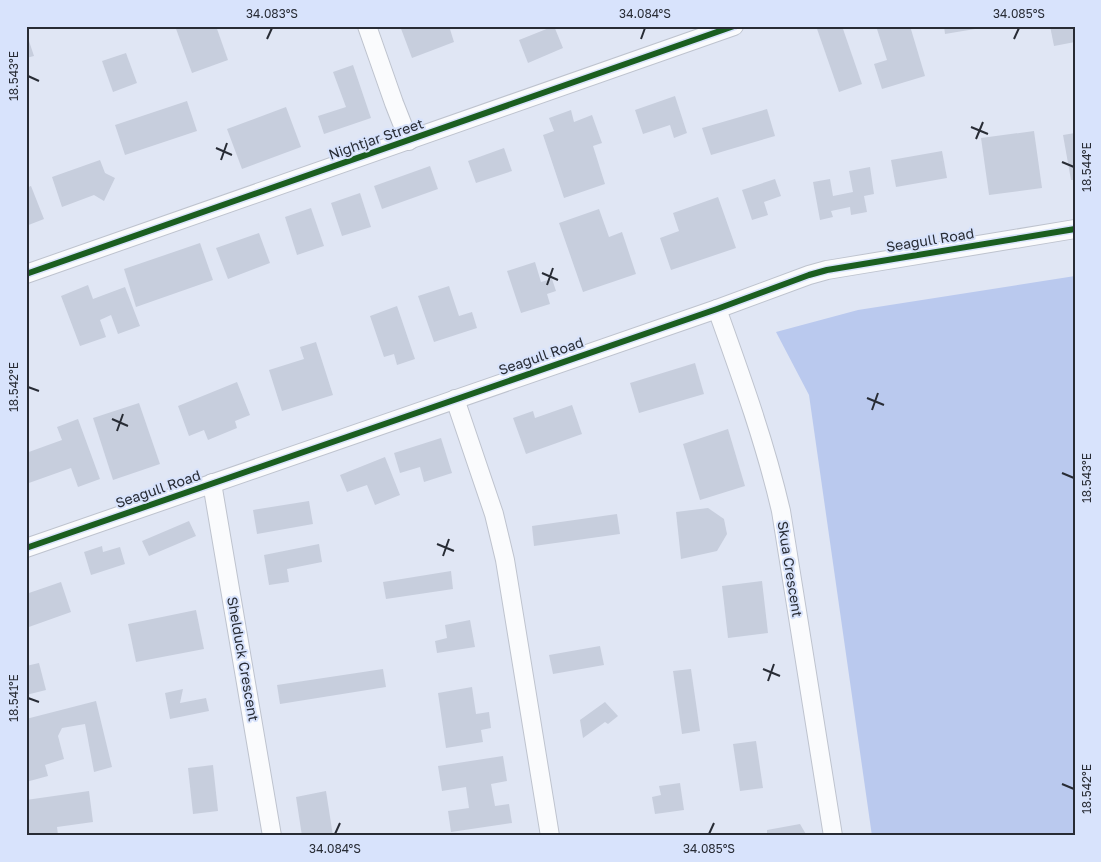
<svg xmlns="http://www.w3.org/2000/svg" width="1101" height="862" viewBox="0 0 1101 862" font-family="'Golos Text',sans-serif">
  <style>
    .green { fill: #bac9ee }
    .building { fill: #c7cedd }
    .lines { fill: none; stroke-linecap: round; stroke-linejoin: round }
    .street-casing { stroke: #bec3ce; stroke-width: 20 }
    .street { stroke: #fafbfd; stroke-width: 18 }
    .cycleway-casing { stroke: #d8e3fc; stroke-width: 9 }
    .cycleway { stroke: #1b5e20; stroke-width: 6 }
    .ticks { fill: none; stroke: #282c35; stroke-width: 2 }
    .labels { text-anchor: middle; stroke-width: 4; stroke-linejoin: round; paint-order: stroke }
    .street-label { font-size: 14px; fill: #282c35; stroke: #d8e3fc }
    .neatline { fill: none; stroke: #282c35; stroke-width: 2 }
    .ticks-label { font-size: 12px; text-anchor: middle; fill: #282c35 }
  </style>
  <rect width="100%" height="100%" fill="#e0e6f4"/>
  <path class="green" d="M1075,276V836H872L809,395L776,332L858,310Z"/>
  <g class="building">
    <path d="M175,26H216L228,60L192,73Z"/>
    <path d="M400,26H449L454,42L412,58Z"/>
    <path d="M554,26L563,48L528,63L519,40Z"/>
    <path d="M816,26H842L862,84L839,92Z"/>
    <path d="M876,26H910L925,76L882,89L874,64L887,60Z"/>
    <path d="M944,26H987V27L945,34Z"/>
    <path d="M1050,26H1075V42L1054,46Z"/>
    <path d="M26,32L34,56L26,58Z"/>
    <path d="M126,53L137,83L113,92L102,61Z"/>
    <path d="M353,65L371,118L324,134L318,116L346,107L333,72Z"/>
    <path d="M675,96L687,133L674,138L670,125L643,134L635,110Z"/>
    <path d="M187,101L197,131L125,155L115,125Z"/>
    <path d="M286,107L301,147L242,169L227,129Z"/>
    <path d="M767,109L775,136L711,155L702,128Z"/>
    <path d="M571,110L574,122L592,115L602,143L593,146L605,184L564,198L543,135L554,131L549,118Z"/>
    <path d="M1034,131L1042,188L989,195L981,138Z"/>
    <path d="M1075,133V180H1071L1063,135Z"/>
    <path d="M504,148L512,171L476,183L468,161Z"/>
    <path d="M942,151L947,178L896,187L891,160Z"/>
    <path d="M100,160L105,173L115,178L104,201L94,195L62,207L52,177Z"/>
    <path d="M430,166L438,189L382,209L374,186Z"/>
    <path d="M870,167L874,194L864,196L867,212L851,215L850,207L831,211L833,217L820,220L813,182L830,179L833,196L853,192L849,171Z"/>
    <path d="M775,179L781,196L764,202L768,215L752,220L742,190Z"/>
    <path d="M31,186L44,219L26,226V188Z"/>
    <path d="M360,193L371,227L342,236L331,203Z"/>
    <path d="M718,197L736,248L671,270L660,238L679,231L673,213Z"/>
    <path d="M311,208L324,246L297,255L285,217Z"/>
    <path d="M599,209L609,237L622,232L636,274L583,292L559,223Z"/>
    <path d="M259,233L270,263L228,279L216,248Z"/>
    <path d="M200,243L213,280L136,307L124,269Z"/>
    <path d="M535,262L541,282L552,279L556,291L547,294L550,304L521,313L507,271Z"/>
    <path d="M88,285L93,299L125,287L140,326L118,334L111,315L100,320L106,337L80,346L61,296Z"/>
    <path d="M449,286L459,316L472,312L477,328L434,342L418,296Z"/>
    <path d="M397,306L415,359L397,365L394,354L384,357L370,316Z"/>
    <path d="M316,342L333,395L282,411L269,370L304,359L300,347Z"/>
    <path d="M695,363L704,394L639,413L630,383Z"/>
    <path d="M237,382L250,415L235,421L237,428L208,440L204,430L189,436L178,406Z"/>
    <path d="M139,403L160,464L113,480L93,418Z"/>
    <path d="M572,405L582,434L526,454L513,418L533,411L535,418Z"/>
    <path d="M78,419L100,479L78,487L71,468L26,484V453L62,440L57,427Z"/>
    <path d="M728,429L745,486L700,500L683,444Z"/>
    <path d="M441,438L452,473L424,482L420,467L400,473L394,453Z"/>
    <path d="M385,457L400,495L375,505L367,485L347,492L340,475Z"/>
    <path d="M309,501L313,524L257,534L253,510Z"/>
    <path d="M708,508L724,519L727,534L717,551L681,559L676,512Z"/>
    <path d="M617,514L620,534L534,546L532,526Z"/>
    <path d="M189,521L196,536L149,556L142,541Z"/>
    <path d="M319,544L322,562L287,569L289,582L269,585L264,555Z"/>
    <path d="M102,546L103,552L120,547L125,564L91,575L84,552Z"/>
    <path d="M451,571L453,589L386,599L383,582Z"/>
    <path d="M762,581L768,633L728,638L722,586Z"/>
    <path d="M61,582L71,612L26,628V594Z"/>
    <path d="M196,610L204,649L136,662L128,624Z"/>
    <path d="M470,620L475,647L437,653L435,641L447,638L445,625Z"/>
    <path d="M600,646L604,665L553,674L549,655Z"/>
    <path d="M39,663L46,690L26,695V666Z"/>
    <path d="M383,669L386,687L280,704L277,685Z"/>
    <path d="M691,669L700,731L682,734L673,671Z"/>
    <path d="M472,687L476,714L489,712L491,728L481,730L483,742L446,748L438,693Z"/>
    <path d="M183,689L180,703L206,698L209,711L170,719L165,693Z"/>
    <path d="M96,701L112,767L94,772L85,724L62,728L58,736L64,759L45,765L48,776L26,782V719Z"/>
    <path d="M605,702L618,716L608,724L605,722L583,738L580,720Z"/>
    <path d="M756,741L763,788L740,791L733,744Z"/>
    <path d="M503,756L507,781L491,784L495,806L509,804L512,823L451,832L448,811L469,808L466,787L442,791L438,766Z"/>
    <path d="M213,765L218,811L193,814L188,768Z"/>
    <path d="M680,783L684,810L655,814L652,797L661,795L659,786Z"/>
    <path d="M89,791L93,822L57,827L58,835L28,836V830H26V800Z"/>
    <path d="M326,791L333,836H302L296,797Z"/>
    <path d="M800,824L807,836H767V830Z"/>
  </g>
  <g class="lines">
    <defs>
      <g id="street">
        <path d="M367,26L394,103L409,141"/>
        <path d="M26,274L734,26"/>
        <path d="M717,309C741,376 765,442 781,511L833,836"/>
        <path d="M455,399L494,514L505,560L550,836"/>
        <path d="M212,483L272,836"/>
        <path d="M26,548L717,309L809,275L827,270L1075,229"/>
      </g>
    </defs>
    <use href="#street" class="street-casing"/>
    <use href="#street" class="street"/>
    <defs>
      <g id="cycleway">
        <path d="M26,274L734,26"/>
        <path d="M26,548L717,309L809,275L827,270L1075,229"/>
      </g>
    </defs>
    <use href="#cycleway" class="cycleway-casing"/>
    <use href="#cycleway" class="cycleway"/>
  </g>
  <path class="ticks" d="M267,39L272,28M641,39L645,28M1014,39L1019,28M28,76L39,81M971,127L988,134M976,139L983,122M216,148L232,155M221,160L227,143M1062,162L1074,167M542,273L558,280M547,285L553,268M28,387L39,391M867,398L884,405M872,410L878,393M112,419L128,426M117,431L123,414M1062,473L1074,478M437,544L454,551M443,556L449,539M763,669L780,676M768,681L774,664M28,698L39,702M1062,784L1074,789M335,834L340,823M709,834L714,823"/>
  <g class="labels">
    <g class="street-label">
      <text transform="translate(376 139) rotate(-19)" y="5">Nightjar Street</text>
      <text transform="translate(930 240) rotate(-9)" y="5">Seagull Road</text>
      <text transform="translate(541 356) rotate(-19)" y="5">Seagull Road</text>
      <text transform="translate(158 489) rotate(-19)" y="5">Seagull Road</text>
      <text transform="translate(790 569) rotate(81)" y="5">Skua Crescent</text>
      <text transform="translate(243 659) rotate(80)" y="5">Shelduck Crescent</text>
    </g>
  </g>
  <rect width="1101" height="862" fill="none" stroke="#d8e3fc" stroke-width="55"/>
  <rect x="28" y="28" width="1046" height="806" class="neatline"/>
  <g class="ticks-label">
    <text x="272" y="18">34.083°S</text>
    <text x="645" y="18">34.084°S</text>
    <text x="1019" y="18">34.085°S</text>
    <text transform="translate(14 76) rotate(-90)" y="4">18.543°E</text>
    <text transform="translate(1087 167) rotate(-90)" y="4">18.544°E</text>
    <text transform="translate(14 387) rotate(-90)" y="4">18.542°E</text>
    <text transform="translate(1087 478) rotate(-90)" y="4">18.543°E</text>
    <text transform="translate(14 698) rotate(-90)" y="4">18.541°E</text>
    <text transform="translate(1087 789) rotate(-90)" y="4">18.542°E</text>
    <text x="335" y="853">34.084°S</text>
    <text x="709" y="853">34.085°S</text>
  </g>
</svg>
